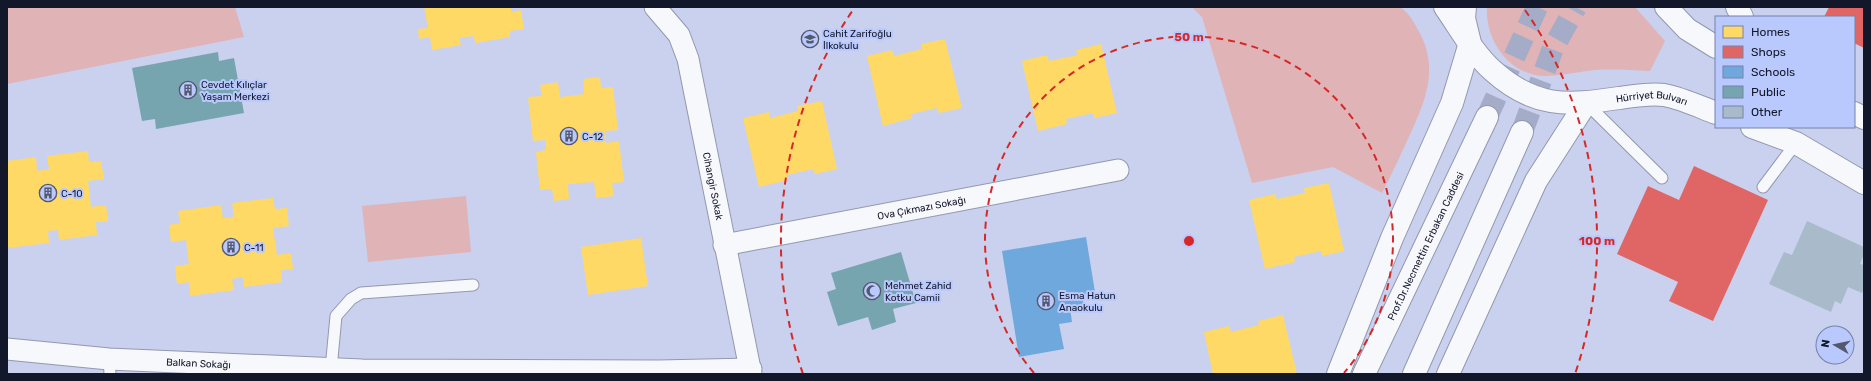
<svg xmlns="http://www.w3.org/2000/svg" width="1871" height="381" viewBox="0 0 1871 381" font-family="Rubik,sans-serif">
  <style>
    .green { fill: #e0b3b6 }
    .homes { fill: #ffd966 }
    .shops { fill: #e06666 }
    .schools { fill: #6fa8dc }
    .public { fill: #76a5af }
    .building { fill: #a9baca }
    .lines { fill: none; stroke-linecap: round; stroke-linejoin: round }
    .primary-tunnel { stroke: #a5acc7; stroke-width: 22; stroke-dasharray: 22 11; stroke-linecap: butt }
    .service-casing { stroke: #9398ae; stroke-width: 13 }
    .minor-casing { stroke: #9398ae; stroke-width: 23 }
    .primary-casing { stroke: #9398ae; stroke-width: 24 }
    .service { stroke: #f7f8fc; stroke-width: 11 }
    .minor { stroke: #f7f8fc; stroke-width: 21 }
    .primary { stroke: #f7f8fc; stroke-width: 22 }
    .ring { fill: none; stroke: #d62828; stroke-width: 2; stroke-dasharray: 7 5 }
    .labels { text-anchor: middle; stroke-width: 4; stroke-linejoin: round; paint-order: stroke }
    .poi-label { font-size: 10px; fill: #13172a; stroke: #bac9fd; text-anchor: start }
    .street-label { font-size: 10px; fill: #13172a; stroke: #bac9fd }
    .centre { fill: #d62828; stroke: #bac9fd; stroke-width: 2 }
    .ring-label { font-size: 12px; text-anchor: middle; font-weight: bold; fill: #d62828; stroke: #bac9fd; stroke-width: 4; stroke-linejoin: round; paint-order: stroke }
  </style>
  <rect width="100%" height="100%" fill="#c9d1ee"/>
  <g class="green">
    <path d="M7,7H235L244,37L7,84Z"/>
    <path d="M1192,7H1400C1408,12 1412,19 1417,28C1441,68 1425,102 1407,141C1399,158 1391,176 1382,193L1333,167L1252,183L1202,17Z"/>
    <path d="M1487,7H1635L1665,41L1650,71C1632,70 1613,69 1595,70C1578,72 1560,76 1543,76C1508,74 1485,39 1487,7Z"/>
    <path d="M466,196L471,252L368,262L362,206Z"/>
  </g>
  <g class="homes">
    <path d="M424,7H511V12L521,10L524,29L510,31V37L476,43L473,36L459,38L461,45L432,50L430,37L419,39L418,29L428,28Z"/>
    <path d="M945,39L962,108L939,113L937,108L911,114L912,118L883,126L867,56L892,50L894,56L922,49L921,44Z"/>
    <path d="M1101,44L1117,113L1094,118L1093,113L1066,119L1067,124L1038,131L1022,61L1047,55L1049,61L1078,55L1076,50Z"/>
    <path d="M600,77L601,88L613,87L618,130L605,131L606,143L619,141L624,182L612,183L614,196L596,198L594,182L568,184L569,199L554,201L552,189L540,190L536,152L546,150L545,140L533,141L528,97L542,96L540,85L558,82L560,97L584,94L583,79Z"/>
    <path d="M822,101L837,169L815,174L813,169L787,175L788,180L759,187L743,118L769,112L770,118L798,111L797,106Z"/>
    <path d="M88,151L89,162L101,161L104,179L88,181L91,207L106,205L108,221L96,222L97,235L59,240L58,230L48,231L49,243L7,248V161L36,157L37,171L49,169L47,156Z"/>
    <path d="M1329,183L1344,251L1322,256L1321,251L1294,257L1295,262L1265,269L1249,200L1275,194L1277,199L1305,193L1304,188Z"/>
    <path d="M273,198L275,209L287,208L289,226L273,228L277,255L291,253L293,269L281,270L282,282L244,287L243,277L232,279L234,290L190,296L189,282L177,284L175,266L189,264L186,240L171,242L169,225L180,223L178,211L221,205L223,218L234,217L232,203Z"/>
    <path d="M641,238L648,286L588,295L581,247Z"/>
    <path d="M1283,315L1297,374H1213L1204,332L1229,326L1231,332L1259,325L1258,321Z"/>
  </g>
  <g class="shops">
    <path d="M1829,7H1864V48L1854,43V17H1824Z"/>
    <path d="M1694,166L1768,200L1713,321L1669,301L1678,282L1617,254L1648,186L1679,200Z"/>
  </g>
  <path class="schools" d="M1086,237L1095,292L1082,295L1084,306L1070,308L1072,322L1059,324L1064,349L1019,357L1002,251Z"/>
  <g class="public">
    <path d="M218,52L219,61L234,58L244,113L156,129L155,119L142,121L132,68Z"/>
    <path d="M901,252L916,303L893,309L896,322L872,330L868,317L838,326L827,292L836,289L831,273Z"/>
  </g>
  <path class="building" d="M1807,221L1864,247V254L1860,264L1864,265V289L1862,293L1848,287L1841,304L1835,301L1831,312L1769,284L1784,252L1792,255Z"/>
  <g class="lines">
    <g class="primary-tunnel">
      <path d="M1487,117L1537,7"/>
      <path d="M1522,132L1553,48L1576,7"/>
    </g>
    <defs>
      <g id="service">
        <path d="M1586,103L1662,178"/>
        <path d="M1763,187L1796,143"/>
        <path d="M109,359L110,374"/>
        <path d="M331,369L336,316L351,299L361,293L473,285"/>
      </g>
      <g id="minor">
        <path id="s1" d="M655,7L679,35L688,59L751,374"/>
        <path id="s2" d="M724,245L1118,170"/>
        <path id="s3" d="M7,349L109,359L362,370L659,371L751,369"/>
      </g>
      <g id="primary">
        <path id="s4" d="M1445,7C1459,27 1474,54 1492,70C1534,108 1566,106 1619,98C1633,96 1650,93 1664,95C1681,98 1700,107 1716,113"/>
        <path d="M1666,7L1687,29L1716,47"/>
        <path d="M1737,7L1742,17"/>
        <path d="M1854,113L1864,118"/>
        <path d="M1752,127L1796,143L1864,183"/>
        <path d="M1338,374L1392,238L1452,103L1470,43L1464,18L1465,7"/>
        <path id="s5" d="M1364,374L1487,117"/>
        <path d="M1414,374L1522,132"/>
        <path d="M1448,374L1536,181L1586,103"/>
      </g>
    </defs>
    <use href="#service" class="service-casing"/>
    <use href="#minor" class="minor-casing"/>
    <use href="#primary" class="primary-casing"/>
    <use href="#service" class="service"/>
    <use href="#minor" class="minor"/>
    <use href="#primary" class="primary"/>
  </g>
  <g class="ring">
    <path d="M1034 373A204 204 0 1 1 1344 373"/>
    <path d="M803 374A408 408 0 0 1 853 10M1525 10A408 408 0 0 1 1575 374"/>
  </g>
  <defs>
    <symbol id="school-ring" viewBox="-11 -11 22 22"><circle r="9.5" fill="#bac9fd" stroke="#53586f" stroke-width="1.5"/><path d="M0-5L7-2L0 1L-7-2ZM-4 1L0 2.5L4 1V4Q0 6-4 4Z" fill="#53586f"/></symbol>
    <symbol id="building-ring" viewBox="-11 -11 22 22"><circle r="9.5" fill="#bac9fd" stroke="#53586f" stroke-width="1.5"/><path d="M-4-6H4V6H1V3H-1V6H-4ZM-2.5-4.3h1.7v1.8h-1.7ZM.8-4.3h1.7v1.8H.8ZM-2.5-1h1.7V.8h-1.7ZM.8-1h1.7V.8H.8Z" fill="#53586f"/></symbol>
    <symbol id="mosque-ring" viewBox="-11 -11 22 22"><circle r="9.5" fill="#bac9fd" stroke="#53586f" stroke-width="1.5"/><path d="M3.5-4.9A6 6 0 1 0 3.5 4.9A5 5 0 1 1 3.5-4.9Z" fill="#53586f"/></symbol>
  </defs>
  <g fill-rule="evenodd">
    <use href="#school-ring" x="800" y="29" width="20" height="20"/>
    <use href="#building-ring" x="178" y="80" width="20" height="20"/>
    <use href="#building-ring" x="559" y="126" width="20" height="20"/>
    <use href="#building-ring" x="38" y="183" width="20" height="20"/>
    <use href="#building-ring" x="221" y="237" width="20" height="20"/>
    <use href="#mosque-ring" x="862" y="281" width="20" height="20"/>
    <use href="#building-ring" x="1036" y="291" width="20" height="20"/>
  </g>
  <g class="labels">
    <g class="poi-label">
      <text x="823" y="37">Cahit Zarifoğlu<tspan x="823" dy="12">İlkokulu</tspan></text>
      <text x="201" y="88">Cevdet Kılıçlar<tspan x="201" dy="12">Yaşam Merkezi</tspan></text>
      <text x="582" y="140">C-12</text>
      <text x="61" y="197">C-10</text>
      <text x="244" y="251">C-11</text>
      <text x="885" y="289">Mehmet Zahid<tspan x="885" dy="12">Kotku Camii</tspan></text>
      <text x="1059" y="299">Esma Hatun<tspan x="1059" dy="12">Anaokulu</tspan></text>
    </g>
    <g class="street-label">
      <text dy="4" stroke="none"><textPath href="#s4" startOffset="248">Hürriyet Bulvarı</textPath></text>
      <text dy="4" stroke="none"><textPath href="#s1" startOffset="192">Cihangir Sokak</textPath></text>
      <text dy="4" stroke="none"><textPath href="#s2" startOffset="201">Ova Çıkmazı Sokağı</textPath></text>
      <text dy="4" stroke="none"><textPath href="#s5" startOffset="142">Prof.Dr.Necmettin Erbakan Caddesi</textPath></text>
      <text dy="4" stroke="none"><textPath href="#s3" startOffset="192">Balkan Sokağı</textPath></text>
    </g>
  </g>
  <circle cx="1189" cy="241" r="6" class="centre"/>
  <g class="ring-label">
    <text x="1189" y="41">50 m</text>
    <text x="1597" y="245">100 m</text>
  </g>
  <rect width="1871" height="381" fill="none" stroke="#13172a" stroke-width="16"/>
  <rect x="1715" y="16" width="140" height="112" fill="#bac9fd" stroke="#7782a9"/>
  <rect x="1723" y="26" width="20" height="12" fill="#ffd966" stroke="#7782a9"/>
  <text x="1751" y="36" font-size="12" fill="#13172a">Homes</text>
  <rect x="1723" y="46" width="20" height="12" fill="#e06666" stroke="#7782a9"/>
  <text x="1751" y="56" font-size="12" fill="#13172a">Shops</text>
  <rect x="1723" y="66" width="20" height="12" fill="#6fa8dc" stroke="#7782a9"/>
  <text x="1751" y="76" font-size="12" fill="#13172a">Schools</text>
  <rect x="1723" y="86" width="20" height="12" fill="#76a5af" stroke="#7782a9"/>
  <text x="1751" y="96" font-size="12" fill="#13172a">Public</text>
  <rect x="1723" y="106" width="20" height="12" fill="#a9baca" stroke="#7782a9"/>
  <text x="1751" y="116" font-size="12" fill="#13172a">Other</text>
  <g transform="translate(1835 345) rotate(279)"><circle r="19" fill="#bac9fd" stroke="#7782a9"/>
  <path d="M0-3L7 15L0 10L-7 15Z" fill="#53586f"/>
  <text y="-6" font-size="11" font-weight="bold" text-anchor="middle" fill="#13172a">N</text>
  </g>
</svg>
